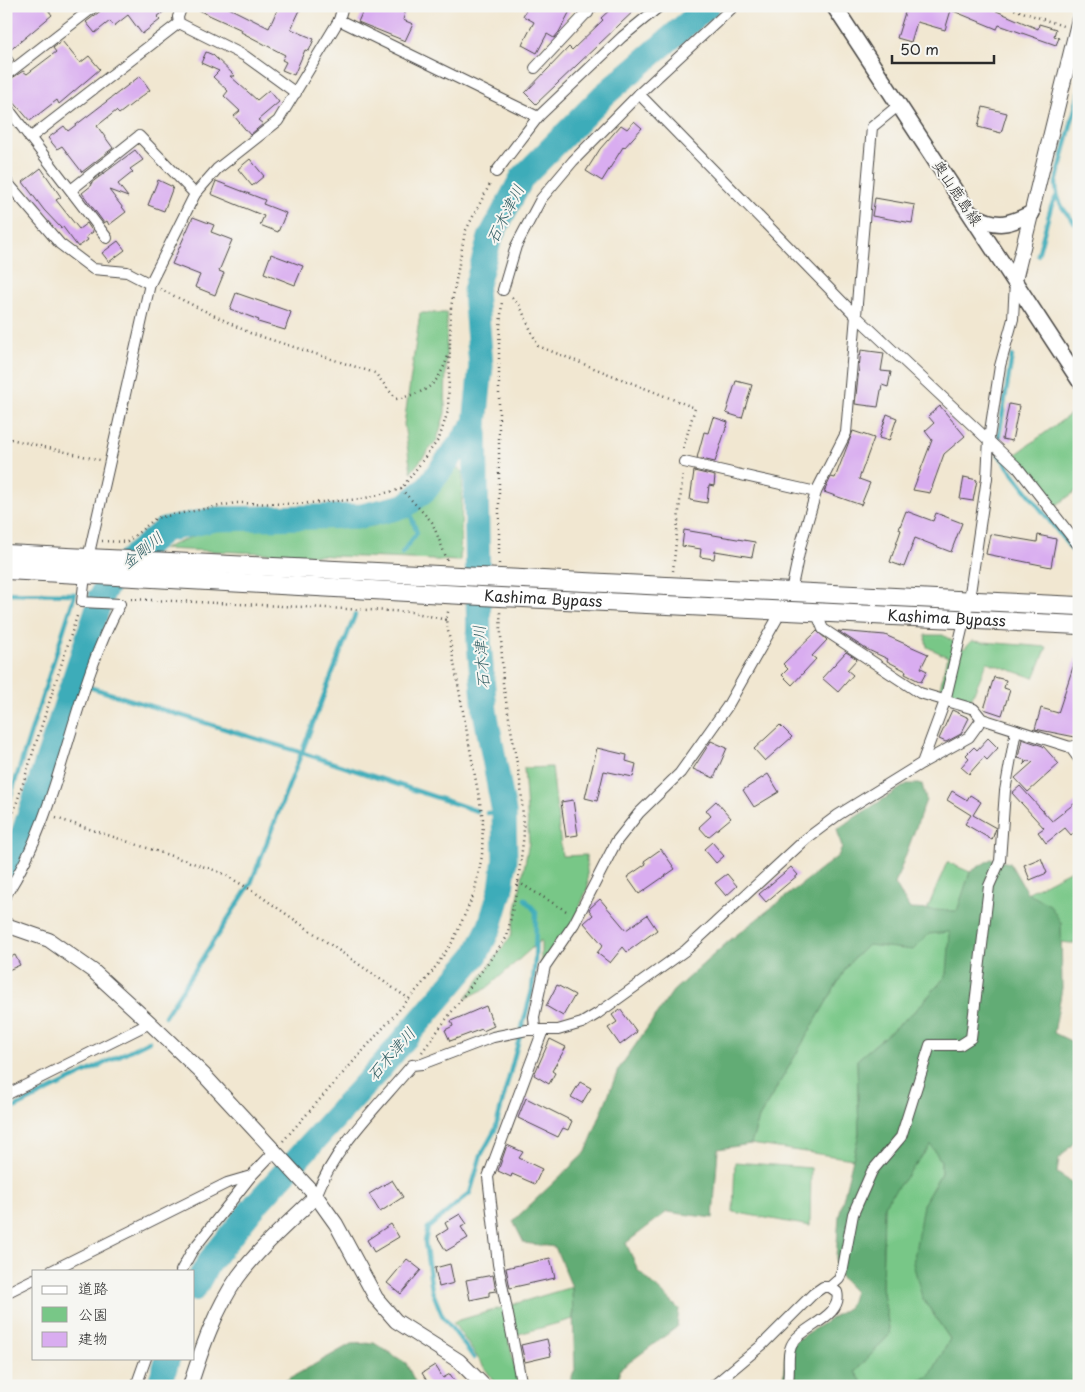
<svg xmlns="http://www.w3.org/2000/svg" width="1085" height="1392" viewBox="0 0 1085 1392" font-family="'Playpen Sans','Klee One',sans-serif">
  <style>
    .green { fill: #78c787; stroke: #527959 }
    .forest { fill: #62ac74; stroke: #466c50 }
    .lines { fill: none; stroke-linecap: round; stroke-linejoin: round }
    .stream { stroke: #3dacb9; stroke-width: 4.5 }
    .river { stroke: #3dacb9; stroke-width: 25 }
    .building { fill: #d9adf0 }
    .minor-casing { stroke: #494744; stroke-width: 12 }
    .tertiary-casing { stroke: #494744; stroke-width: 16 }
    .secondary-casing { stroke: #494744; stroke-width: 18 }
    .trunk-casing { stroke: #494744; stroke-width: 20 }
    .path { stroke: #494744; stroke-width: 2.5; stroke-dasharray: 1 4; stroke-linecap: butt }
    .minor { stroke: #fff; stroke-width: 10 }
    .tertiary { stroke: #fff; stroke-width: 14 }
    .secondary { stroke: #fff; stroke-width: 15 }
    .trunk { stroke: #fff; stroke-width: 18 }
    .labels { text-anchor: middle; stroke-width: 4; stroke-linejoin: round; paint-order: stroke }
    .street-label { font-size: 15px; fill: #2b2b2b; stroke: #f6f6f2 }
    .water-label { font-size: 16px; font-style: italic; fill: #325f64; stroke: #f6f6f2 }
  </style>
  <rect width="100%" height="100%" fill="#f6f6f2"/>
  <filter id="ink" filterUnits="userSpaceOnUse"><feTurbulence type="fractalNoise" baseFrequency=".02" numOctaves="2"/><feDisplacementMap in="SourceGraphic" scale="10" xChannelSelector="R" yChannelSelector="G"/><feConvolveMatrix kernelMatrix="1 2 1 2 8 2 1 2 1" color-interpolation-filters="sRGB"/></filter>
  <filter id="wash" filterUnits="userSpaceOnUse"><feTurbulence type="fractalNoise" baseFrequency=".0096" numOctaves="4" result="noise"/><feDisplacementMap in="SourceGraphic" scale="20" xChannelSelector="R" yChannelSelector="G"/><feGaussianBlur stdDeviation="1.12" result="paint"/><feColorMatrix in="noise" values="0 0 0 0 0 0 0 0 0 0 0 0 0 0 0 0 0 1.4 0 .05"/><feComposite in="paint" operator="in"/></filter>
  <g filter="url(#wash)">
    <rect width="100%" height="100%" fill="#f1e7d1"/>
    <g class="green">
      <path d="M420,313H447L445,413L437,440L411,472L404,424Z"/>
      <path d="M1072,413L1079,424V489L1054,507L1015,455Z"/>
      <path d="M459,468L463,472L460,561L162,549L206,531L373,526L411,516L452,472Z"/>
      <path d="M925,635H943L964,649L971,641L1047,647L1034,678L987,662L969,704L938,695L948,657L927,647Z"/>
      <path d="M552,767L562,856L586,855L588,887L571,928L541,969V940L487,988L466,998L511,936L529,842L524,768Z"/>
      <path d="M947,862L970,872L951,932L947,975L917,1009L857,1060L859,1134L853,1159L751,1144L759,1118L849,963L868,945L927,910Z"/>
      <path d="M1079,866V944L1061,942V923L1027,893Z"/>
      <path d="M931,1144L941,1161V1173L923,1205L922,1297L950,1339L930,1377L905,1386H865L855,1372L890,1334L882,1287L884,1205Z"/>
      <path d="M735,1162L811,1168L810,1226L733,1212Z"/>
      <path d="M572,1287L573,1319L508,1337L519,1386H497L453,1322Z"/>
    </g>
    <g class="forest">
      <path d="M907,784H922L926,800L895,884L910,909L957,911L970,872L991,859L1010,863L1027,893L1050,905L1061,923L1062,988L1054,1033L1079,1045V1137L1059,1159L1057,1173L1079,1187V1386H905L930,1376L950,1339L922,1297L913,1263L923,1205L941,1173V1161L931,1145L884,1205L882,1287L890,1334L855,1372L865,1386H775L783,1382L786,1347L849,1307L854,1291L835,1271L839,1216L859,1134L857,1060L917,1009L947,975L950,932L929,934L913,950L868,945L849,963L759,1118L751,1144L718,1149L713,1218L667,1212L626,1243L638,1270L679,1309L677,1327L619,1370V1386H568L575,1370L572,1287L555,1247L524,1243L513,1221L586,1152L618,1070L673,991L730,940L838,856L842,848L837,829Z"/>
      <path d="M374,1343L406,1363L417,1386H276L351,1344Z"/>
    </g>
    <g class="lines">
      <g class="stream">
        <path d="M1079,93L1056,183C1056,203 1065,212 1079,227"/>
        <path d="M1038,255L1051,207L1056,197"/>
        <path d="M997,448L1012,356"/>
        <path d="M999,455L1079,559"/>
        <path d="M402,553L417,533L410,513L405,506"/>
        <path d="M6,593L75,594L7,807"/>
        <path d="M90,593L103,592"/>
        <path d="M75,680L82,685"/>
        <path d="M89,687L303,753L477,811"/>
        <path d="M487,813L504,812"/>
        <path d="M501,889L512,891"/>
        <path d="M165,1016L251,883L355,615"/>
        <path d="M6,1112L149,1041"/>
        <path d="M474,1358L442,1315L432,1290L425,1242L428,1228L470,1193L481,1155L495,1130L532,990L535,960L536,912L525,899"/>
      </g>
      <g class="river">
        <path d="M6,869L20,844L103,592L117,570L164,530L216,519L362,516L405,506L426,489L475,424"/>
        <path d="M194,1289L209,1262L258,1202L380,1068L476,955L490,926L501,889L505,859L504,812L485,711L479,643L475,424L481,366L475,291L490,238L522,178L603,96L708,6"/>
        <path d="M159,1386L168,1358"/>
      </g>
    </g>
    <g id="blocks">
      <g class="building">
        <path d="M6,6H45L52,15L8,52L14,60L6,66Z"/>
        <path d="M107,6H171L157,17L160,20L142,34L128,15L114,26L110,21L95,33L86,22Z"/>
        <path d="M189,6H225L269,28L279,6H302L291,29L314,39L309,51L305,50L294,75L282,70L286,62L282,60L285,55L241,32L242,30Z"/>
        <path d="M365,6H407L403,20L413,24L405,41L358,22Z"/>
        <path d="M528,6H560L570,11L559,32L554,38L547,34L537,53L522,45L534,22L523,16Z"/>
        <path d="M614,6H639L536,104L525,93L569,47L572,50L603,20L601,18Z"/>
        <path d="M907,6H985L1038,29L1039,24L1056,29L1054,36L1059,38L1056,45L999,25L997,29L951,10L945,30L917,22L911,42L897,38Z"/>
        <path d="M62,41L80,63L89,56L100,69L59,104L57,100L30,121L6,93V82L23,71L27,74L56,52L53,48Z"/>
        <path d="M206,52L213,55L235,76H230L257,100L269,90L279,102L258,120L263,124L250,135L234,116L240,111L224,96L228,91L213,77L219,71L201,63Z"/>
        <path d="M140,76L150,90L119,114L116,111L97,126L113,148L82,172L62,146L57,149L48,138L64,126L68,131Z"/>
        <path d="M983,107L1007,113L1001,133L978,127Z"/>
        <path d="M634,121L642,128L624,148L623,147L602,181L586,171L600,149L621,125L627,129Z"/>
        <path d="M135,150L143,160L130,169L133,172L118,184L128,197L109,190L126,212L109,225L107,221L104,223L82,193L92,185L91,183Z"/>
        <path d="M250,159L264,176L252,186L238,169Z"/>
        <path d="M41,168L61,197L56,200L79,229L87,223L93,232L86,237L88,240L78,247L63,227L61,228L44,210L23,182Z"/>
        <path d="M158,180L173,187L164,211L148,205Z"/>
        <path d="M216,181L265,200L263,204L286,213L278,232L260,225L264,216L211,194Z"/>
        <path d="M875,198L915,205L912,223L872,216Z"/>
        <path d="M193,217L214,225L211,232L232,240L219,271L224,273L215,295L195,287L200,275L172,264Z"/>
        <path d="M118,241L125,250L109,262L102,253Z"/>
        <path d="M271,254L303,266L295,285L264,273Z"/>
        <path d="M236,293L291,312L285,330L258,322L259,320L230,309Z"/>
        <path d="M861,350L884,353L881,371L891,372L888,387L882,385L878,407L855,404Z"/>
        <path d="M736,381L752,385L742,418L726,413Z"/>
        <path d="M1009,404L1019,406L1012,441L1002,439Z"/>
        <path d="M940,406L965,436L944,454L930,493L913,490L932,440L925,431L934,423L928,416Z"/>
        <path d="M887,414L897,418L889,441L879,438Z"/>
        <path d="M713,417L728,422L715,462L697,458L704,432L708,433Z"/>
        <path d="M853,431L874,438L859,479L870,483L861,505L824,492L831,477L835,478Z"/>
        <path d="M694,471L715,476L714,486L709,485L707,503L690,500Z"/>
        <path d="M964,477L977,480L973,501L960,499Z"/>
        <path d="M906,511L933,521L936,513L962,523L951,552L915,538L904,567L890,562L901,530L899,529Z"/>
        <path d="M684,530L755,542L752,557L715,551L714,559L700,557L701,549L682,546Z"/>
        <path d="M990,534L1037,542L1038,535L1056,539L1051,567L986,554Z"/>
        <path d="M817,631L827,640L812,656L816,659L792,685L782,675L788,669L783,664Z"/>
        <path d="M838,631L885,635L928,654L921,668L927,671L921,682L905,674L906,671L887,661L888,659L866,649Z"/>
        <path d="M846,652L857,659L847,670L853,675L838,692L822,678Z"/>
        <path d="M1076,658H1079V726L1075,737L1035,729L1041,708L1058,713Z"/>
        <path d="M994,677L1006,680L1004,688L1010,690L1002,715L984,709Z"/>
        <path d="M952,710L969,718L961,734L946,742L939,739Z"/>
        <path d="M780,725L792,737L765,761L754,749Z"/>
        <path d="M988,738L998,748L987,760L984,757L969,774L961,767L969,758L966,755L974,747L977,750Z"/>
        <path d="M1022,739L1043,746L1059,764L1028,792L1015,778L1033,762L1028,761L1024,765L1025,760L1018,758Z"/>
        <path d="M711,741L727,748L714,778L693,769Z"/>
        <path d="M597,748L627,755L626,761L636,764L633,777L604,771L597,801L585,798Z"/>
        <path d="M768,774L779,792L754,807L743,790Z"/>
        <path d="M1020,786L1052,821L1079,800V828L1071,835L1065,828L1046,843L1038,832L1044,828L1012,793Z"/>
        <path d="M952,791L967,800L970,795L981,802L973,815L996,828L992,840L965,824L971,815L947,800Z"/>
        <path d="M573,800L578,835L566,837L561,802Z"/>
        <path d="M716,801L731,818L708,837L699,827L711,816L706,810Z"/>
        <path d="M712,842L724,856L716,863L704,849Z"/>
        <path d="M661,849L675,869L639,894L627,877L646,864L644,861Z"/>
        <path d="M1041,858L1047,873L1030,880L1024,865Z"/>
        <path d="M791,867L798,875L766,902L759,894Z"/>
        <path d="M727,874L737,886L726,896L715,883Z"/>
        <path d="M600,899L626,930L647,915L657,930L627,952L623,947L610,963L597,953L603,945L584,923L593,915L589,910L590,908Z"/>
        <path d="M15,955L20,965L6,971V959Z"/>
        <path d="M557,985L575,995L563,1016L546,1006Z"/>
        <path d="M486,1006L494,1026L483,1031L482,1029L450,1041L445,1030L453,1026L451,1021Z"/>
        <path d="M620,1009L637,1032L620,1045L608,1028L617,1022L612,1015Z"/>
        <path d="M550,1039L566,1047L552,1071L555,1073L549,1084L534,1075Z"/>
        <path d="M580,1082L591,1088L582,1103L571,1097Z"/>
        <path d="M526,1098L572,1121L568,1130L563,1128L558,1137L518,1118Z"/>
        <path d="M507,1145L523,1152L519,1158L542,1169L535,1184L512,1174L511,1177L498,1171Z"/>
        <path d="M392,1180L403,1197L380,1212L369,1194Z"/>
        <path d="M460,1214L467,1224L461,1227L468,1238L446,1251L437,1236L448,1229L445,1223Z"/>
        <path d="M391,1224L399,1237L374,1252L367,1240Z"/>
        <path d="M550,1258L555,1278L510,1288L506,1268Z"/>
        <path d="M407,1259L421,1270L401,1294L387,1283Z"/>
        <path d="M450,1264L454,1283L439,1287L435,1268Z"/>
        <path d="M493,1275L496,1291L489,1292V1296L470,1300L466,1280Z"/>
        <path d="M547,1339L551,1356L525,1362L521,1345Z"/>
        <path d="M435,1365L443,1378L450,1374L458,1386H430L422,1373Z"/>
      </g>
    </g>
  </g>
  <g filter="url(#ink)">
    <use href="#blocks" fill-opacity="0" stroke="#494744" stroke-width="1"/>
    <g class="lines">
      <defs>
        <g id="minor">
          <path d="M182,6L178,17L179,23L245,56L296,93"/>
          <path d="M577,6L588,13"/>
          <path d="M339,20L538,117"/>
          <path d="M535,68L593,6"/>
          <path d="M6,75L95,6"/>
          <path d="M639,94L855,315L1018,468L1079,546"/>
          <path d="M6,106L107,238"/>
          <path d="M30,138L179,23"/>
          <path d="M496,172L538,117L622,37L660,6"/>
          <path d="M6,181L60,244L93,269L127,272L150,284"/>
          <path d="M71,190L139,136L195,194"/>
          <path d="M503,290L516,246L541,199L573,161L639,94L734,6"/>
          <path d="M684,462L816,492"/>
          <path d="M88,558L150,284L195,194L217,169L278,121L339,20L343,6"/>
          <path d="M791,591L801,544L816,492L846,433L872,127L899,105"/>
          <path d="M816,612L823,629L920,693L974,709L982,719L1070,747L1079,745"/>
          <path d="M1070,747L1079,759"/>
          <path d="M922,763L969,737L982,719"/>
          <path d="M6,895C63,806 70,695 120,604L82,602L85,575"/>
          <path d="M535,1029L534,1017L545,966L574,924L616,842L639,813L680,773L727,707L782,610"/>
          <path d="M6,1095L150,1023"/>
          <path d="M316,1196C335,1146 378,1106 412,1065L422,1064L493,1037L527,1030H558L582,1023L597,1014L686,950L806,839L838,815L922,763L945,701L969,600L987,478L989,438L1000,366L1013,319L1015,282"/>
          <path d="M51,1271L227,1183L251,1176L274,1152"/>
          <path d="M181,1271L192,1251L251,1176"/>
          <path d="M830,1287L839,1279L843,1268L853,1214L872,1171L901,1137L930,1045H960L971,1038L989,886L1000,861L1005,791L1016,730"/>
          <path d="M6,1293L34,1279"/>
          <path d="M136,1386L146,1358"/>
          <path d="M522,1386L498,1264L488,1177L543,1030"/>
          <path d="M713,1386L762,1345L813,1294L823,1287H830L837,1292C843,1315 807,1325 795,1340C784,1352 792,1371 787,1386"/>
        </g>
        <g id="tertiary">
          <path d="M1015,280L1079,19"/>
          <path d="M6,925L49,940L93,971L150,1023L203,1074L316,1196L336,1224L376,1298L396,1321L459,1361L484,1386"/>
          <path d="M190,1386C202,1348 215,1310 238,1277C260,1247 290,1222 316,1196"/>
        </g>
        <g id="secondary">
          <path d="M834,6L1079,380"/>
          <path d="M973,215C997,228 1008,225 1032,213"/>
        </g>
        <g id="trunk">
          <path d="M6,554L1079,606"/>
          <path id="s1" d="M6,570L500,597L1079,625"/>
        </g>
      </defs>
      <use href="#minor" class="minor-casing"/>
      <use href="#tertiary" class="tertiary-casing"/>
      <use href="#secondary" class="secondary-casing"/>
      <use href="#trunk" class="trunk-casing"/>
      <g class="path">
        <path d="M1005,6L1063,26"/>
        <path d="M160,289L250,333L375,373L396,399C427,392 437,387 448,356"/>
        <path d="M512,298L519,304L538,346L695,408L682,452"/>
        <path d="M6,438L100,460"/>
        <path d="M401,489L432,522L448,562"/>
        <path d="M102,541L127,542L156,518L236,503L296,504L362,499L401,489L439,439L448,411L451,307L465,232L491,182"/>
        <path d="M499,564V344L502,300"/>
        <path d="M673,571L683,472"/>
        <path d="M131,599L412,612L446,620"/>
        <path d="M56,818L220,872L253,891L409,999"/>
        <path d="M6,836L78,613"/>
        <path d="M518,882L568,912"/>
        <path d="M422,1052L507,937L518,882L524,834L521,786L503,684L500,611"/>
        <path d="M283,1141L430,975L453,941L474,894L482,856L483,819L446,620L449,608"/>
      </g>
      <use href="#minor" class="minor"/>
      <use href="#tertiary" class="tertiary"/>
      <use href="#secondary" class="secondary"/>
      <use href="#trunk" class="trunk"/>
    </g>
  </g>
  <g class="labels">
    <g class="street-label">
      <text transform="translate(957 193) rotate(56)" y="5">奥山鹿島線</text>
      <text dy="5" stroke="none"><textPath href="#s1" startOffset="538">Kashima Bypass</textPath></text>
      <text dy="5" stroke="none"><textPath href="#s1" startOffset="942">Kashima Bypass</textPath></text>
    </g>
    <g class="water-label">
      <text transform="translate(505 214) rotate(-63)" y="6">石木津川</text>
      <text transform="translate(142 550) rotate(-39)" y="6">金剛川</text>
      <text transform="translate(481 657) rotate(-94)" y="6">石木津川</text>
      <text transform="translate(391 1054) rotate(-49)" y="6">石木津川</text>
    </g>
  </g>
  <rect width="1085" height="1392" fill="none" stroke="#f6f6f2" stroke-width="25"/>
  <rect x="32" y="1270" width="162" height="90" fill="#f6f6f2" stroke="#a5a5a2"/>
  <rect x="42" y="1286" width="25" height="8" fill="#ffffff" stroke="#a5a5a2"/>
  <text x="78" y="1294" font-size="15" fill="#2b2b2b">道路</text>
  <rect x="42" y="1307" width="25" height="15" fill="#78c787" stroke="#a5a5a2"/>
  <text x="78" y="1320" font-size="15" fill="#2b2b2b">公園</text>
  <rect x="42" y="1332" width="25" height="15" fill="#d9adf0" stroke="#a5a5a2"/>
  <text x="78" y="1344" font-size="15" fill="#2b2b2b">建物</text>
  <path d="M892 55v8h102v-8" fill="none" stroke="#2b2b2b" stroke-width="2.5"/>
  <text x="900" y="55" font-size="15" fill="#2b2b2b" stroke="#f6f6f2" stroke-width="4" paint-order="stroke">50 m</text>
</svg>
